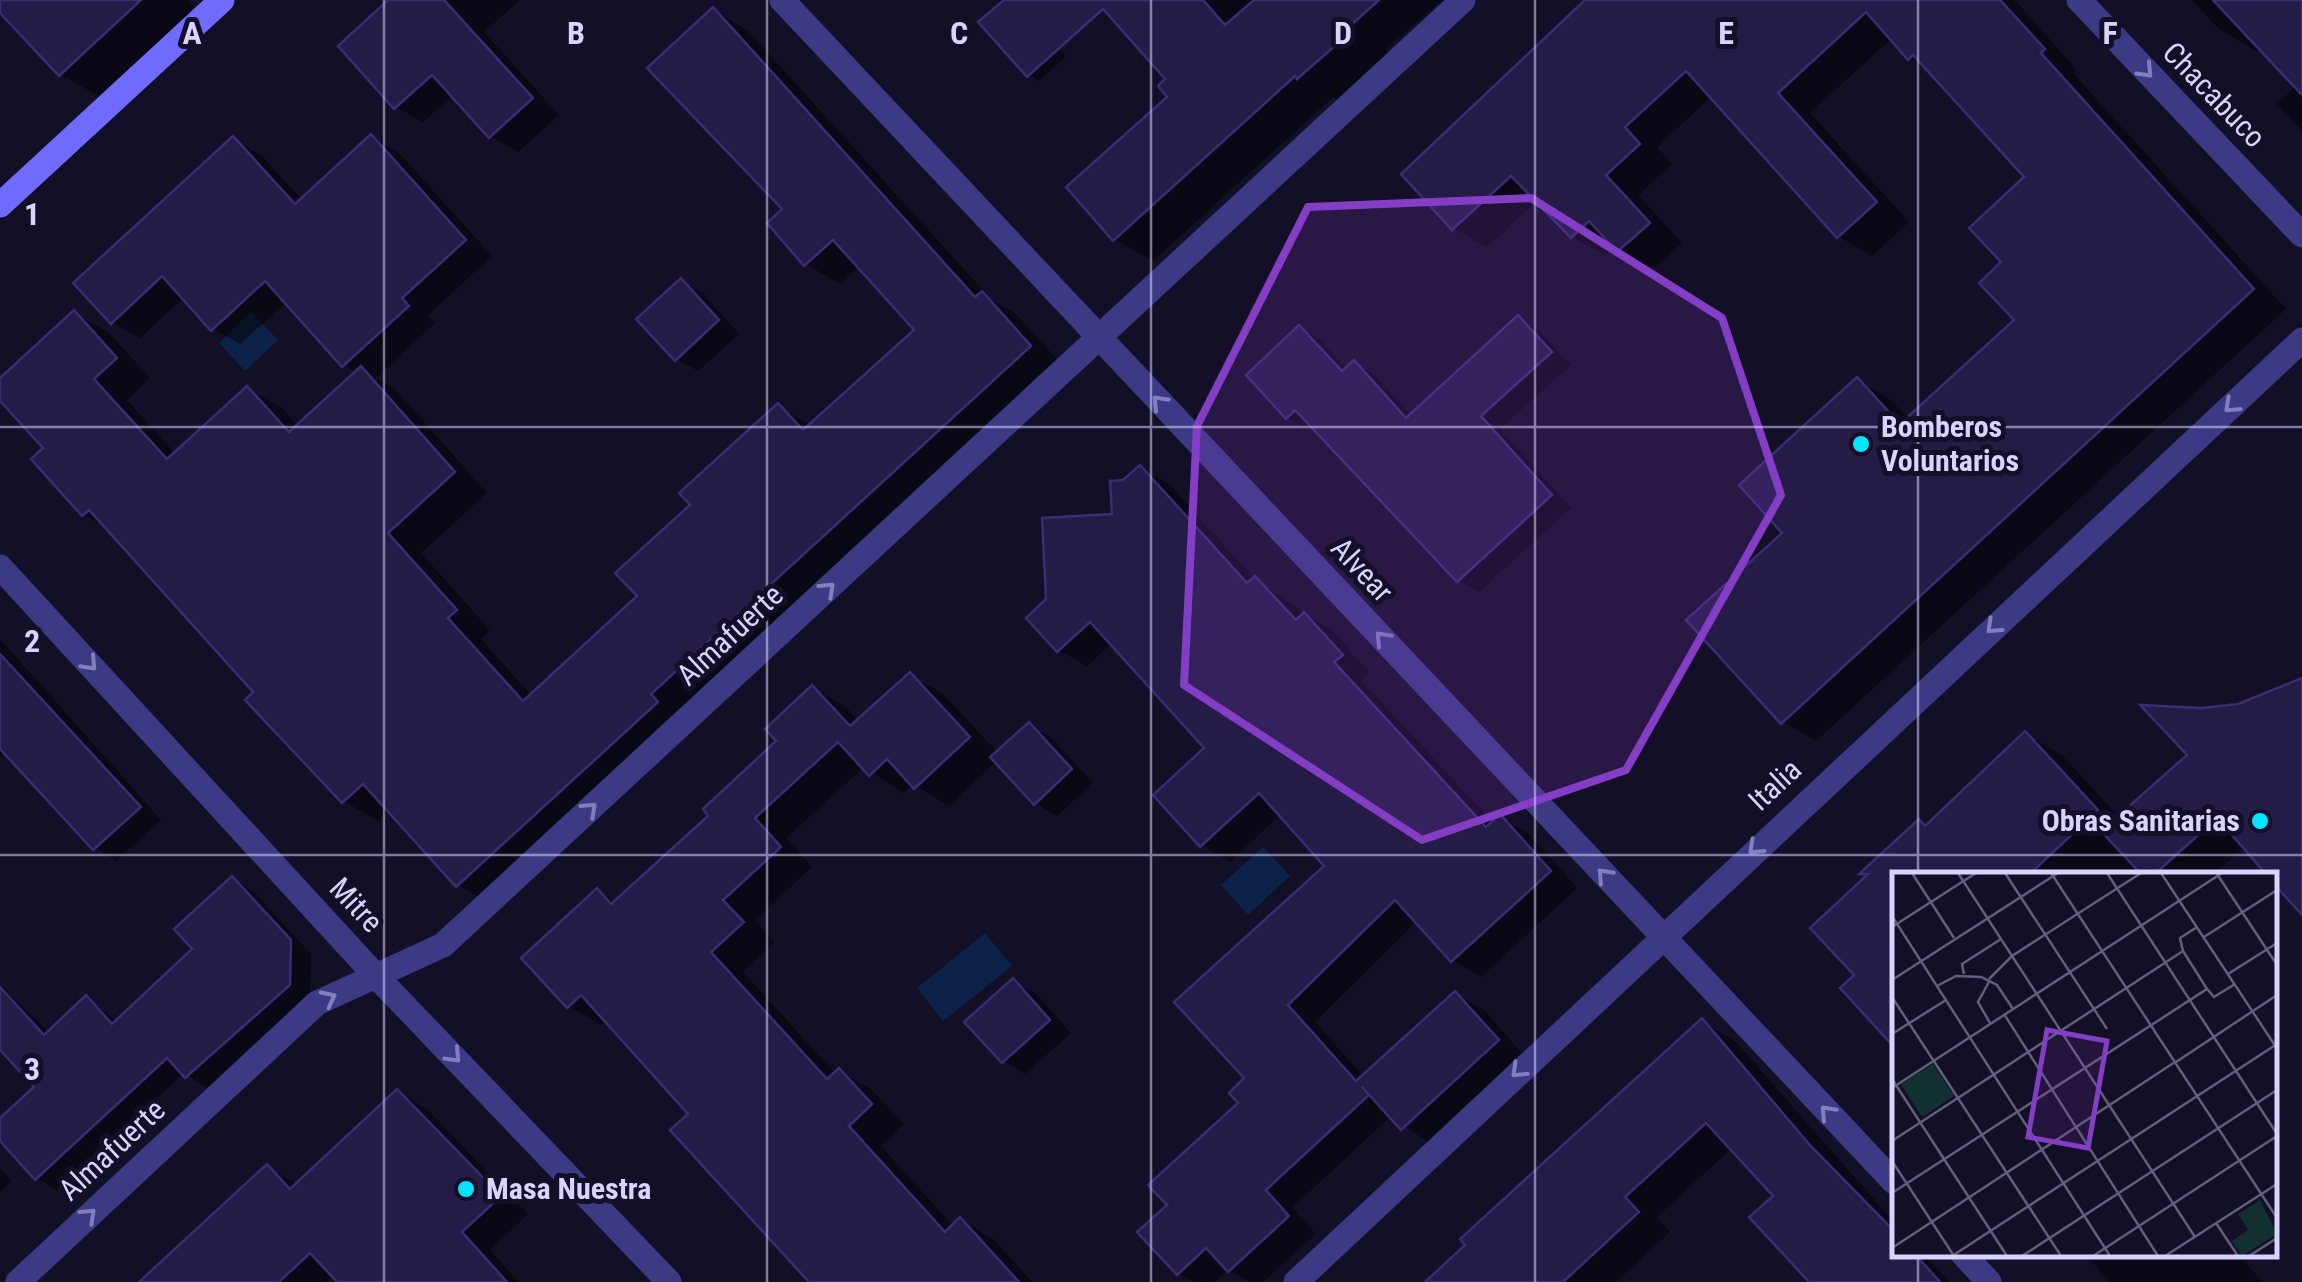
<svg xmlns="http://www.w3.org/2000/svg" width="2302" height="1282" viewBox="0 0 2302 1282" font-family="'Roboto Condensed',sans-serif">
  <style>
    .water { fill: #0c2248 }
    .shadow { fill: #0007 }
    .building { fill: #241b47; stroke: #3b2d73; stroke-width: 2.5 }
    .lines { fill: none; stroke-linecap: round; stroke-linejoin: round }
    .minor { stroke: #3d3a85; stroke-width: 25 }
    .tertiary { stroke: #3d3a85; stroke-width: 25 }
    .secondary { stroke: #6f6bff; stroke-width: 25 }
    .oneway { stroke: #837fbc }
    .marked { fill: #843dc5; fill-opacity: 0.2; stroke: #843dc5; stroke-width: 8; stroke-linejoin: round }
    .grid { fill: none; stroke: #d9d4ff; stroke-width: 2.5; stroke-opacity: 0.55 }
    .poi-dot { fill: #00e5ff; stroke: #130f26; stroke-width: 4 }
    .labels { text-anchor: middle; stroke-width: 10; stroke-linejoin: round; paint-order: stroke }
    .street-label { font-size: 30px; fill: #d9d4ff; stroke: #130f26 }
    .poi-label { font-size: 30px; font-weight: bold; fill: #d9d4ff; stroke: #130f26; text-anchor: start }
    .inset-road { fill: none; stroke: #625e7d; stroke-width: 2.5 }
    .view { fill: #843dc5; fill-opacity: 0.15; stroke: #843dc5; stroke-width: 5 }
    .inset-edge { fill: none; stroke: #d9d4ff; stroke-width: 5 }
    .grid-label { font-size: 32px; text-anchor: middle; font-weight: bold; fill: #d9d4ff; stroke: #130f26; stroke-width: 10; stroke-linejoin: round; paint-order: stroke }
  </style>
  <rect width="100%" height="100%" fill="#130f26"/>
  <g class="water">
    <path d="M251,312L278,340L245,371L219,343Z"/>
    <path d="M1263,847L1290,876L1248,915L1221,885Z"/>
    <path d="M985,933L1012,966L943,1021L917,988Z"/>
  </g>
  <g class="shadow">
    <path d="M0,0H188L195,8L100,97L60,74L0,10Z"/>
    <path d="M392,0H520L484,32L559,115L518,152L490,136L453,95L423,122L396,107Z"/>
    <path d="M1007,0L1020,4L1066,56L1039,81L1028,75Z"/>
    <path d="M1098,0H1442L1386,49L1390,53L1337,99L1333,97L1153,261L1115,239L1171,97L1168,80Z"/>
    <path d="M1588,0H2015L2077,70L2073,73L2286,309L1816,741L1783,722L1785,533L1858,380L1891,400L1909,419L2017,320L2004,262L2028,177L1931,70L1910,58L1892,38L1810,113L1909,222L1872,256L1838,236L1712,96L1657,147L1672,164L1638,195L1682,243L1652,270L1615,246L1606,256L1572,236L1538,200L1487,247L1453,228Z"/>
    <path d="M2192,0H2302V131L2277,104L2296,86L2262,49L2258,52L2219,29Z"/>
    <path d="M713,10L747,30L992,300L1016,314L1063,366L492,905L458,885L390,810L378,821L344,801L248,700L257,693L109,529L84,514L46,448L0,397V381L74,313L109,333L150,378L127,400L176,454L248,389L282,408L298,427L357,373L344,365L287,302L240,344L213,329L184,297L140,338L112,322L233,139L261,155L303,201L372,137L399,153L492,256L428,315L435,323L376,378L395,389L487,493L421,553L490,630L481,639L532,696L640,597L694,505L778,406L812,426L918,330L860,266L840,284L806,264Z"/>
    <path d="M681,281L703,293L739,334L698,371L677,359Z"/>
    <path d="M1518,318L1539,330L1571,365L1500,429L1571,508L1479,592L1458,580L1312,425L1308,429L1287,417L1300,328L1320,340L1348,370L1354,363L1375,375L1412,416Z"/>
    <path d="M1140,468L1169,484L1255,580L1333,632L1369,672L1361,680L1494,824L1501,817L1529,834L1577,888L1481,977L1452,960L1417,921L1315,1022L1364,1077L1456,994L1484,1010L1526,1058L1431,1144L1391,1116L1292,1208L1316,1234L1263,1282H1250L1228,1269L1215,1282H1194L1178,1273L1170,1205L1242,1103L1327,866L1281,814L1230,862L1202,845L1207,748L1112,643L1087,666L1059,650L1049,600L1115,517L1124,482Z"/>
    <path d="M0,639L161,820L116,861L95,848L5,751L0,756Z"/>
    <path d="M910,675L943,694L998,753L1029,725L1051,737L1093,783L1057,816L1035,803L997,761L949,806L913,784L903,793L864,767L786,838L812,867L755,920L775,942L743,972L836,1074L840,1071L872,1090L904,1124L881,1146L954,1227L961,1220L994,1240L1032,1282H812L692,1114L607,1020L601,1025L568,1006L597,891L617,903L712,816L780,742L813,688L846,707L859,722Z"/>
    <path d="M2302,679V902L2245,846L2214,874L2068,871L1894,874V1045L1843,988L1858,976L1876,871L1919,822L1927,827L2026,734L2062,755L2120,818L2190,756L2203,711L2274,696Z"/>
    <path d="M232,879L253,891L311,954L310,996L207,1088L184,1073L57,1190L37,1178L0,1137V1121L37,1087L0,1047V985L50,1033L87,998L118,1022L196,949Z"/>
    <path d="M1013,981L1035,993L1071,1033L1025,1074L1004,1061Z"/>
    <path d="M1702,1021L1735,1041L1894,1222V1254H1925L1950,1282H1812L1776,1196L1732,1148L1657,1217L1670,1232L1616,1282H1429Z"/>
    <path d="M397,1092L427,1109L528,1214L490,1250L519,1282H340L334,1275L326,1282H143L267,1167L298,1185Z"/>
    <path d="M0,1168L12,1181L0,1192Z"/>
    <path d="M2085,1254H2238L2263,1282H2110Z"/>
  </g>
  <g class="building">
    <path d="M0,0H141L59,76L0,13Z"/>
    <path d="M388,0H444L533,98L489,138L432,75L394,109L338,46Z"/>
    <path d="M1004,0H1203L1225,25L1254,0H1379L1350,26L1353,30L1297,79L1295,76L1113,241L1066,187L1167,97L1158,86L1165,79L1103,9L1027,77L978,22Z"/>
    <path d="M1585,0H2000L2045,49L2041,53L2254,289L1781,724L1686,620L1782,533L1739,485L1857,377L1900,424L2014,320L1979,283L2001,262L1969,228L2024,177L1913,55L1908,60L1866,12L1778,93L1877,202L1837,238L1686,71L1625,127L1640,144L1606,175L1650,223L1617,252L1589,221L1571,238L1511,176L1452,230L1401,174Z"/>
    <path d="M2213,0H2302V95Z"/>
    <path d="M713,7L975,297L982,291L1031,346L651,694L658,702L456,887L363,784L342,803L245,700L253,692L89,510L82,516L31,459L43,448L0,401V378L74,310L117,358L94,379L167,459L247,386L289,432L361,366L455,472L388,533L457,610L448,618L523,701L637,596L615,573L690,505L679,493L778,403L803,430L914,330L833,240L804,266L767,223L782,209L647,68Z"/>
    <path d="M371,134L466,240L402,298L409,306L342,367L265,281L211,331L162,276L111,324L73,283L233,136L295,204Z"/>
    <path d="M681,278L719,320L675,361L636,319Z"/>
    <path d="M1518,315L1552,352L1481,416L1552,495L1457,582L1295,410L1286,419L1246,375L1299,325L1342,371L1354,360L1406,418Z"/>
    <path d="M1140,465L1247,583L1255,576L1296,620L1304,612L1343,655L1334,662L1486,827L1500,814L1551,871L1451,962L1395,900L1288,1005L1356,1081L1455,991L1499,1040L1401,1130L1362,1087L1369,1095L1266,1190L1289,1216L1228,1272L1206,1248L1177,1275L1137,1232L1167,1205L1148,1185L1238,1103L1229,1093L1244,1078L1174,1002L1324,866L1259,793L1200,847L1153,795L1204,748L1090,622L1057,652L1026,618L1046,599L1042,518L1112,514L1110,481L1123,480Z"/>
    <path d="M0,654L141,807L93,850L0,749Z"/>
    <path d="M910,672L970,737L914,789L887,759L869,776L838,742L755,818L781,847L723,900L744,922L711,952L827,1079L839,1068L872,1104L849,1126L945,1232L960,1217L1019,1282H809L670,1130L688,1114L581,995L567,1008L521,958L597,888L611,904L708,816L703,809L776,741L765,729L812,685L850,726Z"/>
    <path d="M2302,678V915L2274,884V874H2266L2217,818L2155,874H2141L2101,831L2187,755L2140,705L2202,708L2238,704Z"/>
    <path d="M1029,722L1072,769L1034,805L990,757Z"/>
    <path d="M2025,731L2098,810L2030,874H1894V1047L1840,988L1854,975L1810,928L1868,874H1859L1919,819L1925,826Z"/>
    <path d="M232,876L291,940L290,985L185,1078L167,1058L35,1180L0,1141V1118L34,1087L0,1050V987L44,1035L86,995L112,1024L192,949L174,929Z"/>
    <path d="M1013,978L1050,1020L1002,1063L964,1022Z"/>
    <path d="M1702,1018L1809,1144L1894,1231V1254H1915L1940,1282H1809L1749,1217L1773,1196L1706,1123L1625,1197L1639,1212L1563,1282H1425L1465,1245L1460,1239Z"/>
    <path d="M397,1089L501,1196L462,1232L507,1282H337L310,1253L279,1282H139L267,1164L290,1189Z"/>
  </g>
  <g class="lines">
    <g class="minor">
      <path d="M782,0L1894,1182"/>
      <path d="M2079,0L2302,235"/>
      <path d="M1963,1254L1989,1282"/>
      <path d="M18,1282L317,1003L443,945L1463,0"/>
      <path d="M1296,1282L2302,340"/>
    </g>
    <path class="tertiary" d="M0,567L376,976L669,1282"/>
    <path class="secondary" d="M0,205L222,0"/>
  </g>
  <defs><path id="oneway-chevron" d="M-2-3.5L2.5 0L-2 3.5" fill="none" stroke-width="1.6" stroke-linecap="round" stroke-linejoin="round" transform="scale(2.5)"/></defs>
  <g class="oneway">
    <use href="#oneway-chevron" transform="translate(2146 71) rotate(46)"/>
    <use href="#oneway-chevron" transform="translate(1159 402) rotate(-133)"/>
    <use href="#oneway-chevron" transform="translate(2231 406) rotate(137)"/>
    <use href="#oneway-chevron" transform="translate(828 589) rotate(-43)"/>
    <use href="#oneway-chevron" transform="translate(1993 627) rotate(137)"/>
    <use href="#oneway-chevron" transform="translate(1382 638) rotate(-133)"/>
    <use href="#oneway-chevron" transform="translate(90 664) rotate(47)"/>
    <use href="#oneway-chevron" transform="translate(590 809) rotate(-43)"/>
    <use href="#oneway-chevron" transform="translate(1755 848) rotate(137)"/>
    <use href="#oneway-chevron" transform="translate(1604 875) rotate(-133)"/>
    <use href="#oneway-chevron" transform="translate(329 998) rotate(-27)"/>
    <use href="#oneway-chevron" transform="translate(454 1056) rotate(46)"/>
    <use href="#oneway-chevron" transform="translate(1518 1071) rotate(136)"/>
    <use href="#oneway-chevron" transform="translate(1827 1112) rotate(-133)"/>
    <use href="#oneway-chevron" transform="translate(89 1215) rotate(-43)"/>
  </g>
  <path class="marked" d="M1531,198L1722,318L1781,495L1626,770L1422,840L1184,685L1197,426L1308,207Z"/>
  <path class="grid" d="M384,0V1282M767,0V1282M1151,0V1282M1535,0V1282M1918,0V874M0,427H2302M0,855H2302M1918,1254V1282"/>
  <g class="poi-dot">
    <circle cx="1861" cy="444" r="10"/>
    <circle cx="2260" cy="821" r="10"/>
    <circle cx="466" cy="1189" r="10"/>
  </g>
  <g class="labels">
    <g class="street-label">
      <text transform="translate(2214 95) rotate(46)" y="10">Chacabuco</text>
      <text transform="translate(1362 570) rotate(47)" y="10">Alvear</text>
      <text transform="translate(730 635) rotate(-43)" y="10">Almafuerte</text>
      <text transform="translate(1775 785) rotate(-43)" y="10">Italia</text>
      <text transform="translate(356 905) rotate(47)" y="10">Mitre</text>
      <text transform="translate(112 1150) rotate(-43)" y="10">Almafuerte</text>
    </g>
    <g class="poi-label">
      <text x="1881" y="437">Bomberos<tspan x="1881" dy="34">Voluntarios</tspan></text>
      <text x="2240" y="831" text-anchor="end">Obras Sanitarias</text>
      <text x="486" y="1199">Masa Nuestra</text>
    </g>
  </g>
  <g transform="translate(1892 872)">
    <rect width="385" height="385" fill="#130f26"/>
    <path d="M41,192L62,224L30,245L9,212ZM368,328L385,362L350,384L340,369L356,358L346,342Z" fill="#12302f"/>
    <path class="inset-road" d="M20,1L62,66M66,1L303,365M113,1L215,157M159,1L385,346M215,1L385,262M269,1L384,175M325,2L385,93M0,44L218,384M0,55L84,1M312,65L385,18M291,79L315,117M72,102L70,92L109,67M336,102L385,71M97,107L120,84L249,1M0,108L166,1M98,108L86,130L98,151M45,114L64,104L89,105L105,113L121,137M0,125L169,384M112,142L266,384M0,162L54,128M284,190L385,123M0,207L115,384M0,216L330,1M0,269L291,79L288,66L305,55M0,289L62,384M0,321L315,117L322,125L343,112M324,351L346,384M0,376L283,190M60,384L385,172M130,384L385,218M201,384L385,264M273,384L385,312M357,384L385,366"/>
    <path class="view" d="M155,158L215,169L196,276L136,265Z"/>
    <rect width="385" height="385" class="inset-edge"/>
  </g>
  <g class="grid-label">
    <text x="192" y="44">A</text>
    <text x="576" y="44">B</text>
    <text x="959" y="44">C</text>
    <text x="1343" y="44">D</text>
    <text x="1726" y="44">E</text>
    <text x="2110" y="44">F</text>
    <text x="32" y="225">1</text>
    <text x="32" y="652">2</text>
    <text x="32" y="1080">3</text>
  </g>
</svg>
